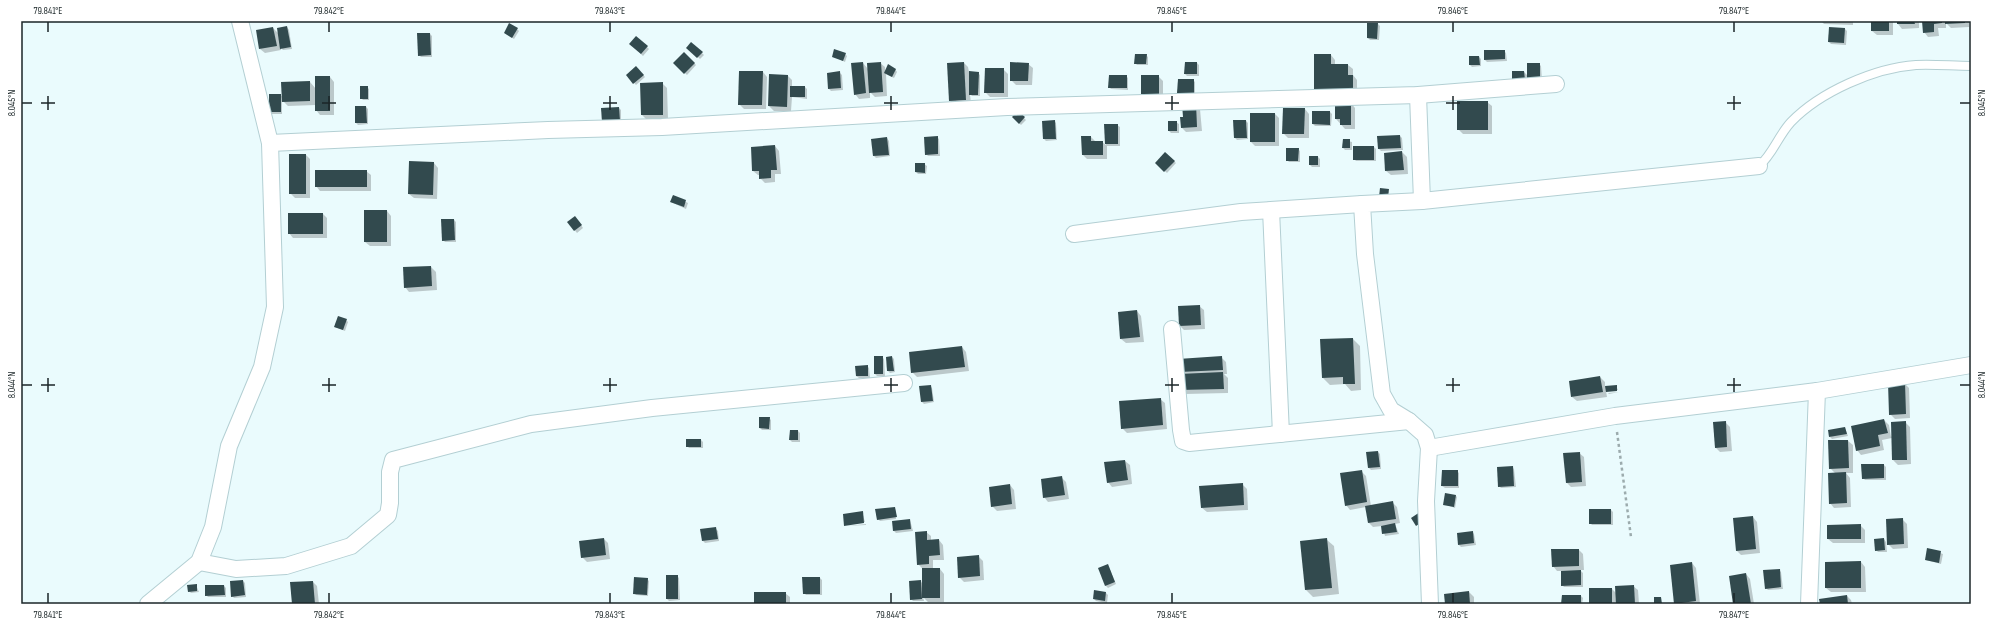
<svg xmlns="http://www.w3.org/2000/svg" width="1992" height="625" viewBox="0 0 1992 625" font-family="'Sofia Sans Condensed',sans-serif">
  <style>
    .shadow { fill: #0003 }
    .building { fill: #324a4e }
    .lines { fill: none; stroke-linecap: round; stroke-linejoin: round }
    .service-casing { stroke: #b3cfd3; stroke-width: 10 }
    .minor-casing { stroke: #b3cfd3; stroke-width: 18 }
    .path { stroke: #9cabad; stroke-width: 2.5; stroke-dasharray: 3 3; stroke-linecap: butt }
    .service { stroke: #fff; stroke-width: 8 }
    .minor { stroke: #fff; stroke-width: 16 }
    .ticks { fill: none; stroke: #1b2628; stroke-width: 1.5 }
    .neatline { fill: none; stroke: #1b2628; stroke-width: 1.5 }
    .ticks-label { font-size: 10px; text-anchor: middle; fill: #1b2628 }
  </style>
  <rect width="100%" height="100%" fill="#eafbfd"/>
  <g class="shadow">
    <path d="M1821,21H1853V25L1824,24Z"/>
    <path d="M1872,21H1893V35H1877L1872,31Z"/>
    <path d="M1898,21H1919V28L1902,29L1898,24Z"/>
    <path d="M1923,21H1969V27L1951,28L1946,23V28H1938L1939,36L1928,37L1924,32Z"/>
    <path d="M1378,24L1380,26L1379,40H1370L1368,38Z"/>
    <path d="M287,27L289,30L292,49L283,50L281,48V50L265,53L260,49L273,28L279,34Z"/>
    <path d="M517,29L519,31L514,39L505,33Z"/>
    <path d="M1845,29L1847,31L1846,45L1831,44L1829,42Z"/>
    <path d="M430,34L432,36V57H421L419,55Z"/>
    <path d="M636,37L649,49L643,56L630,44Z"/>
    <path d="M692,44L704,55L700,59L688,48Z"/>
    <path d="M1504,51L1506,53L1507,61L1487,62L1485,60Z"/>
    <path d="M684,53L696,65L687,75L674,63Z"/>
    <path d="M845,54L847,56L845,62L833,56Z"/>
    <path d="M1146,55L1148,57V65H1137L1135,63Z"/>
    <path d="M1331,55L1335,60V65H1348L1353,69V75L1357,80V94L1319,93L1315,89Z"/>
    <path d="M1479,57L1481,59V66L1472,67L1470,65Z"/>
    <path d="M863,63L868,69L880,63L885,67V72L895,69L897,72L894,78L886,74L887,96L875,97L870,92V98L859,99L855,94Z"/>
    <path d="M964,63L968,67L969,72L978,73L980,75V96H972L970,94L971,104L955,106L950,101Z"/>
    <path d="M1197,63L1199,65V76H1187L1185,74Z"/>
    <path d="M1028,64L1033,68L1032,85H1016L1011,80Z"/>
    <path d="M1539,64L1541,66L1542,80L1530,81L1526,77V82H1515L1524,72L1528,76Z"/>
    <path d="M636,67L645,77L636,85L627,75Z"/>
    <path d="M1003,69L1008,74V97H990L985,92Z"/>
    <path d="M763,72L767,77L766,109H744L739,104Z"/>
    <path d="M840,73L842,75L843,90L831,91L829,89Z"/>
    <path d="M788,76L792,80V87H805L807,89V99L792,97L791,111H774L769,106Z"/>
    <path d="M1126,76L1128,78V90L1111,89L1109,87Z"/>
    <path d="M1158,76L1163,81V98H1147L1142,94Z"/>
    <path d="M330,77L334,82V115H320L316,110V105L288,106L282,100V114H272L270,112L280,95L283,97L310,82L316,89Z"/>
    <path d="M1193,80L1195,82V95H1180L1178,93Z"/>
    <path d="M662,83L667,88L668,119H646L642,115Z"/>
    <path d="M367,87L369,89V100H363L361,98Z"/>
    <path d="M1487,102L1492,106V134H1463L1458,129Z"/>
    <path d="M1351,103L1355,108V129H1345L1336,119Z"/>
    <path d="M1183,105L1200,109L1202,131L1186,132L1182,128L1184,118Z"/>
    <path d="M356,107H366L368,109V124L358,125L356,123Z"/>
    <path d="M619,108L621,110V122L605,124Z"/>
    <path d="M1305,109L1309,114V138H1288L1283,133Z"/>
    <path d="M1018,112L1026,120L1021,125L1013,117Z"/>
    <path d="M1313,112H1330L1332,114L1331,126H1315L1313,124Z"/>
    <path d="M1275,114L1279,118V146H1255L1251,142Z"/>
    <path d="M1054,121L1056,123L1057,140L1046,141L1044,139Z"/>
    <path d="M1246,121L1248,123V139L1237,140L1235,138Z"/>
    <path d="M1176,122L1179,124V133H1171L1169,131Z"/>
    <path d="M1105,125H1117L1120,127V146H1107V159H1087L1083,155L1091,137L1095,141L1102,142L1106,145Z"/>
    <path d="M1400,136L1402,138L1403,150L1381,151L1379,149L1378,137Z"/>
    <path d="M937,137L939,139L940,156H928L926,154Z"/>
    <path d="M887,138L889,141L890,156L876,158L874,156Z"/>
    <path d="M1344,140L1352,142V150H1345L1343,148Z"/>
    <path d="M775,146L779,151L781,174H775V182L765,183L760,178V175H758L753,171Z"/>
    <path d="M1374,147L1376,149V161H1356L1354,159Z"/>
    <path d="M1298,149L1300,151V162H1289L1287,160Z"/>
    <path d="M1402,152L1407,157L1408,174L1391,175L1386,171Z"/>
    <path d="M1165,153L1176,163L1167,173L1156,163Z"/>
    <path d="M306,155L310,159V198H295L290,193Z"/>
    <path d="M1318,157L1320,159V167H1312L1310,165Z"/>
    <path d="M434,163L438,168L437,199L414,198L409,194Z"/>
    <path d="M924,164L927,166L926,174H918L916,172Z"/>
    <path d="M366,171L371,175V191H320L316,186Z"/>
    <path d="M673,196L688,203L686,209L671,202Z"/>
    <path d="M387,211L391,216V246H370L365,242Z"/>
    <path d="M323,214L327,218V238H293L289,233Z"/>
    <path d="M577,219L583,228L577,233L568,222Z"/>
    <path d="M454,220L456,222V242H445L443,240Z"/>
    <path d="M431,267L436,272L437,290L409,292L405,287Z"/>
    <path d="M1199,306L1204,310L1205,329L1184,330L1180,326Z"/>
    <path d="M1137,311L1141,316L1144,342L1126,343L1121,339Z"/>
    <path d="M346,320L348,322L345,331L335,327Z"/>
    <path d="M1353,339L1360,346L1361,390L1351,391L1345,384L1330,385L1323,378Z"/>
    <path d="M962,347L966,352L969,371L917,377L912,372Z"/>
    <path d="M882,357L884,359L885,376H877L875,374Z"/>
    <path d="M892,357L894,359L895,372L890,373L888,371Z"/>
    <path d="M1221,357L1226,362L1227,374H1224L1228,378V393L1185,394L1180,372Z"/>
    <path d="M867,366L869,368L870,378H859L856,376Z"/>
    <path d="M1600,377L1605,382V387L1616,386L1618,390L1606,391L1607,397L1577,401L1572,397Z"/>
    <path d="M1905,384L1909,388L1910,418L1895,419L1890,414Z"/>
    <path d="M930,386L932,388L934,402L924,404L922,402Z"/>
    <path d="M1619,392L1609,394L1608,393Z"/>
    <path d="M1160,399L1165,403L1167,429L1127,433L1122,428Z"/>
    <path d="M769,418L771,420V430H762L760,428Z"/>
    <path d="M1884,420L1889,425L1891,437L1905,422L1910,427L1911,464L1898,465L1893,460L1892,438L1882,440L1884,450L1861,455L1857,450Z"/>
    <path d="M1725,422L1730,427L1732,451L1720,452L1715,447Z"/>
    <path d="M1845,428L1848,436L1832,439L1830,437Z"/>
    <path d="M790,431H798L800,433V442H792L790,440Z"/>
    <path d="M701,440L703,442V448H689L687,446Z"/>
    <path d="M1829,441H1848L1853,445V473H1846L1850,478L1851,507L1834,508L1830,503L1835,473L1830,468Z"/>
    <path d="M1378,452L1380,454L1381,469L1371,470L1369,468Z"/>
    <path d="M1579,453L1584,457L1586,486L1571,487L1567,483Z"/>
    <path d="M1125,461L1130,465L1132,484L1112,487L1108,482Z"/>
    <path d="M1884,465L1886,467V480H1865L1863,478Z"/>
    <path d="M1512,467L1514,469L1516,487L1501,488L1499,486Z"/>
    <path d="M1361,471L1366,476L1371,506L1392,502L1397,507L1400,523L1395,524L1399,534L1385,536L1382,526L1373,527L1369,523L1366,507L1350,510L1346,505Z"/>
    <path d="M1457,471L1459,473V488H1445L1442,486Z"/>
    <path d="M1062,478L1066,482L1069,499L1048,502L1044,497Z"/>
    <path d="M1242,484L1247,489L1248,510L1207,512L1202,508Z"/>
    <path d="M1010,485L1014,490L1016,509L997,511L992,506Z"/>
    <path d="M1455,495L1457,497L1455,508L1444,504Z"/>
    <path d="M895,508L896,519L880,521L878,519Z"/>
    <path d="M1611,510L1613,512V525H1592L1590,523Z"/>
    <path d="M862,512L865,522L845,524Z"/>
    <path d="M1753,517L1757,522L1760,553L1741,555L1737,551Z"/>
    <path d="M1902,519L1907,524L1908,548L1893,549L1888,544Z"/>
    <path d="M910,520L913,531L896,533L894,531L893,522Z"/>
    <path d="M866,524V525L846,526Z"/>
    <path d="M1860,525L1865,530V543H1833L1828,539Z"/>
    <path d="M716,529L718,531L719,541L705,543L703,541Z"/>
    <path d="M926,532L931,536V541L939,540L943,545L944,560H933V569H940L944,574V602H928L923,597L924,601H913L911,599L921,582L923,584V569L918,564Z"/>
    <path d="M1472,532L1474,534L1476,545L1461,547L1459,545Z"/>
    <path d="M604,539L608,543L610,559L587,562L582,557Z"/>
    <path d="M1884,539L1886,542L1887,552H1878L1876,550Z"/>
    <path d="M1327,540L1334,546L1339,594L1313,597L1306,590Z"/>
    <path d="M1928,549L1943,554L1941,564L1926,560Z"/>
    <path d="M1579,550L1583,554L1584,570H1580L1583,573V587H1564L1562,585V571H1557L1553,566Z"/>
    <path d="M978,556L983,561L984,580L964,582L959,577Z"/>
    <path d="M1861,562L1865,567L1866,592H1831L1826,588Z"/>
    <path d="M1692,563L1696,568L1700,604H1676Z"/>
    <path d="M1108,565L1116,584L1108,588L1106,586Z"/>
    <path d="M1779,570L1781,572L1783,589L1768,590L1766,588Z"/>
    <path d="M1746,574L1750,579L1754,604H1734Z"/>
    <path d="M677,576L679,578L680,600L669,601L667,599Z"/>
    <path d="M820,578L822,580V595H806L804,593Z"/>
    <path d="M647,579L649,581L648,596L636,595L634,593Z"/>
    <path d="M243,581L245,583L246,597L234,598L232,596Z"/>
    <path d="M313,582L317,586L319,604H293Z"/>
    <path d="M196,585L199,592L191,593L189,591Z"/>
    <path d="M224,586L226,588V597H208L206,595Z"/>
    <path d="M1633,586L1638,590L1639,604H1590L1612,589L1616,593Z"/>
    <path d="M1469,592L1474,597V604H1446Z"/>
    <path d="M785,593L790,597V604H755Z"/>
    <path d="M1106,593L1108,595L1107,603L1096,601L1094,599Z"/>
    <path d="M1581,596L1583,598L1582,604H1562Z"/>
    <path d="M1847,596L1851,600L1852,604H1821Z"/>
  </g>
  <g class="building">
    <rect x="1871" y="21" width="18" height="10"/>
    <path d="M1897,21H1914L1915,24H1897Z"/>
    <path d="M1922,21H1942V23L1934,24V32L1923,33Z"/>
    <path d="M1945,21H1965V23L1945,24Z"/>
    <path d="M509,23L518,28L512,38L504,33Z"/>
    <path d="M1367,23H1378L1377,39L1367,38Z"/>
    <path d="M287,26L291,47L280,49L277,28Z"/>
    <path d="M273,27L277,46L259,49L256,30Z"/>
    <path d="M1829,27L1845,28L1844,43L1828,42Z"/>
    <path d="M417,33H430L431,55L418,56Z"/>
    <path d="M636,36L648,46L641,54L629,44Z"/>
    <path d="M691,42L703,52L697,58L686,48Z"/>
    <path d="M834,49L846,53L843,61L832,57Z"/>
    <path d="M1484,50H1505V59L1484,60Z"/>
    <path d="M684,52L695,63L684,74L673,63Z"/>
    <path d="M1135,54H1147L1146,64H1134Z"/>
    <path d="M1314,54H1331V64H1348V75H1353V90L1314,89Z"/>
    <path d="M1469,56H1479L1480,65H1469Z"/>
    <path d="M863,62L866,93L854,95L851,63Z"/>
    <path d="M881,62L883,92L869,93L867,63Z"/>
    <path d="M964,62L966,100L949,101L947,63Z"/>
    <path d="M1010,62L1029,63L1028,81H1010Z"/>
    <path d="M1185,62H1197V74H1184Z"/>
    <rect x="1527" y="63" width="13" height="16"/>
    <path d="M888,64L896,69L892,77L884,73Z"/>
    <path d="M636,66L644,75L633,84L626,75Z"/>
    <path d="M985,68H1004V93H984Z"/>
    <path d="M739,71H763L762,105H738Z"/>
    <path d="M840,71L841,88L828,89L827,73Z"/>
    <path d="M969,71L979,72L978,95H969Z"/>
    <path d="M1512,71H1524L1525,80L1512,81Z"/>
    <path d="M769,74L788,75L787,107L768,106Z"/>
    <path d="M1109,75H1127V88H1108Z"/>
    <rect x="1141" y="75" width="18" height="19"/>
    <rect x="315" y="76" width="15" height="35"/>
    <path d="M1178,79H1194V93H1177Z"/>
    <path d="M310,81V101L282,102L281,82Z"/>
    <path d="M663,82V115H641L640,83Z"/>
    <rect x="360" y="86" width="8" height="13"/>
    <rect x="790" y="86" width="15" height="11"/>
    <rect x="269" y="94" width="12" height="18"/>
    <rect x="1457" y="101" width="31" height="29"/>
    <path d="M1335,102H1351V125H1340V119H1335Z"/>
    <path d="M1196,103L1197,127L1181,128L1180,117H1183L1182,104Z"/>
    <path d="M355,106H366L367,123H355Z"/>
    <path d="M619,107L620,121L602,122L601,108Z"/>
    <path d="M1283,108H1305L1304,134H1282Z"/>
    <path d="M1018,111L1025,117L1019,124L1012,117Z"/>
    <path d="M1312,111H1330V125L1312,124Z"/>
    <rect x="1250" y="113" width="25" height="29"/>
    <path d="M1055,120L1056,139H1043L1042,121Z"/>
    <path d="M1233,120H1246L1247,138H1234Z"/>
    <rect x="1168" y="121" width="9" height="10"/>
    <path d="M1104,124H1118V144H1105Z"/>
    <path d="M1400,135L1401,148L1378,149L1377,136Z"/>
    <path d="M938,136V154L925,155L924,137Z"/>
    <path d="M1081,136H1091V141H1103V155H1082Z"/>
    <path d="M887,137L889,155L873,156L871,139Z"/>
    <path d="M1343,139H1350V148H1342Z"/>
    <path d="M775,145L777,170H771V178L759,179V171H752L751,147Z"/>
    <rect x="1353" y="146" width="21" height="14"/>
    <path d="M1286,148H1299L1298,161H1286Z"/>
    <path d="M1402,151L1404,170L1385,171L1384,153Z"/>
    <path d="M1165,152L1175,161L1164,172L1155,163Z"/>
    <rect x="289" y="154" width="17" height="40"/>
    <rect x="1309" y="156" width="9" height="9"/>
    <path d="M409,161L434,162L433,195L408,194Z"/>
    <path d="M915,163H925V173L915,172Z"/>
    <rect x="315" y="170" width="52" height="17"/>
    <path d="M1380,188L1389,189L1388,198L1379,197Z"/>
    <path d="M673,195L686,200L684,207L670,202Z"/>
    <rect x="364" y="210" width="23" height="32"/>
    <rect x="288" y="213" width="35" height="21"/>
    <path d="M575,216L582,225L574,231L567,222Z"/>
    <path d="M441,219H454L455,240L442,241Z"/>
    <path d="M431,266L432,286L404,288L403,267Z"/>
    <path d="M1200,305L1201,325L1179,326L1178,306Z"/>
    <path d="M1137,310L1140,337L1120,339L1118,312Z"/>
    <path d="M338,316L347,319L343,330L334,327Z"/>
    <path d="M1353,338L1355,384H1343V377L1322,378L1320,339Z"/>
    <path d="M962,346L965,367L911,373L909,352Z"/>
    <rect x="874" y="356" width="9" height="18"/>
    <path d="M892,356L894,371H887L886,357Z"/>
    <path d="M1222,356L1223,370L1179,372L1178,359Z"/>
    <path d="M868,365V376H856L855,366Z"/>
    <path d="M1223,372L1224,389L1179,390V374Z"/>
    <path d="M1600,376L1603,392L1571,397L1569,381Z"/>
    <path d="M1888,383H1905L1906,414L1889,415Z"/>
    <path d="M931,385L933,401L921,402L919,386Z"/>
    <path d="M1617,385V391L1606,392L1605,386Z"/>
    <path d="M1161,398L1163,425L1121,429L1119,401Z"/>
    <path d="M759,417H770L769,429L759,428Z"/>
    <path d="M1884,419L1888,433L1878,435L1880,446L1856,451L1851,426Z"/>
    <path d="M1726,421L1727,447L1715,448L1713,422Z"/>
    <path d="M1906,421L1907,460H1892L1891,422Z"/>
    <path d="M1845,427L1847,434L1829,437L1828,430Z"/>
    <path d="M790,430H798V440H789Z"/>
    <rect x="686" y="439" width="15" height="8"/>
    <path d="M1828,440H1848L1849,468L1829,469Z"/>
    <path d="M1378,451L1380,467L1368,468L1366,452Z"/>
    <path d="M1580,452L1582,482L1566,483L1563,453Z"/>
    <path d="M1125,460L1128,480L1107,483L1104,462Z"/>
    <path d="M1861,464H1884V478L1862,479Z"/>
    <path d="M1513,466L1514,486L1498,487L1497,467Z"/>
    <path d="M1362,470L1367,502L1345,506L1340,473Z"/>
    <path d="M1442,470H1458V486H1441Z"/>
    <path d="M1846,472L1847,503L1829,504L1828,473Z"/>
    <path d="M1062,476L1065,495L1043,498L1041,479Z"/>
    <path d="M1243,483L1244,505L1201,508L1199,486Z"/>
    <path d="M1010,484L1012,504L991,507L989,487Z"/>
    <path d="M1445,493L1456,495L1454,507L1443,505Z"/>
    <path d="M1393,501L1396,519L1368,523L1365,506Z"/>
    <path d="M895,507L897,517L877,520L875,509Z"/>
    <rect x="1589" y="509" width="22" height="15"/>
    <path d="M863,511L864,523L844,526L843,514Z"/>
    <path d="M1420,512L1425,520L1416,526L1411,518Z"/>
    <path d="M1753,516L1756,549L1736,551L1733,518Z"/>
    <path d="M1903,518L1904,544L1887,545L1886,519Z"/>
    <path d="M910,519L911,529L893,531L892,521Z"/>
    <path d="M1395,523L1397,532L1382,534L1381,526Z"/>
    <path d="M1861,524V539H1827V525Z"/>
    <path d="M716,527L718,539L702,541L700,529Z"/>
    <path d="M927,531V540L939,539L940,555L929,556V564L917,565L915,532Z"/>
    <path d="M1473,531L1474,543L1458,545L1457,533Z"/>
    <path d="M604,538L606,555L581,558L579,541Z"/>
    <path d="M1327,538L1332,588L1305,590L1300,541Z"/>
    <path d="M1884,538L1885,550L1875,551L1874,539Z"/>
    <path d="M1927,548L1941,551L1939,563L1925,560Z"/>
    <path d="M1551,549H1579V566L1552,567Z"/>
    <path d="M979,555L980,576L958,578L957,557Z"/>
    <path d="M1861,561V588H1825V562Z"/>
    <path d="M1692,562L1696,601L1674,604L1670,565Z"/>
    <path d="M1108,564L1115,582L1105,586L1098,568Z"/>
    <rect x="922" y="568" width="18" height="30"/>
    <path d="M1780,569L1781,587L1765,589L1763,570Z"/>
    <path d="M1581,570V585L1561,586V571Z"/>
    <path d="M1746,573L1751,604H1733L1729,576Z"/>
    <rect x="666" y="575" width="12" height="24"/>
    <path d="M634,577L648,578L647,595L633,594Z"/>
    <path d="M802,577H820V594H803Z"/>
    <path d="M243,580L245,595L231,597L230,581Z"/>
    <path d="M921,580L922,599L910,600L909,581Z"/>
    <path d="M313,581L315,604H292L290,582Z"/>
    <path d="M197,584V591L188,592L187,585Z"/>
    <path d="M205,585H224L225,595L205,596Z"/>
    <path d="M1634,585L1635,604H1616L1615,586Z"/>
    <rect x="1589" y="588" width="23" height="16"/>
    <path d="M1094,590L1106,592L1105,601L1093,599Z"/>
    <path d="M1469,591L1470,604H1445L1444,594Z"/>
    <rect x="754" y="592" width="32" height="12"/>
    <path d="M1562,595H1581V604H1561Z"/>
    <path d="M1847,595L1848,604H1820L1819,599Z"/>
    <path d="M1654,597H1661L1662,604H1654Z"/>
  </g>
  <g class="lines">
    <defs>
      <path id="service" d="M1759,166C1773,154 1778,136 1791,122C1820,92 1874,68 1916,65C1934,64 1953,66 1971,66"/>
      <g id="minor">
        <path d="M1418,95L1422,201"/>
        <path d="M270,143L548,130L662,127L1007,107L1418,95L1556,84"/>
        <path d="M1271,210L1281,434"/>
        <path d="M1074,234L1241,212L1362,204"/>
        <path d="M1172,329L1181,430L1183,441L1189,443L1409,421"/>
        <path d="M1429,448L1615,416L1817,391"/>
        <path d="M199,562L236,569L286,566L351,546L388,515L390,503V472L393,460L531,424L652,408L904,383"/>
        <path d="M148,604L199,562L213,527L229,446L262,367L275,307L270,143L240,21H241"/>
        <path d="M1430,604L1426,501L1429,448L1425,435L1409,421L1391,410L1382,394L1365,254L1362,204L1422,201L1759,166"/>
        <path d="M1809,604L1817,391L1971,365"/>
      </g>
    </defs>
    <use href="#service" class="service-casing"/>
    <use href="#minor" class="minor-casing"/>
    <path class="path" d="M1617,432L1631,537"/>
    <use href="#service" class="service"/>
    <use href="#minor" class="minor"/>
  </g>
  <path class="ticks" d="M48,22V32M329,22V32M610,22V32M891,22V32M1172,22V32M1453,22V32M1734,22V32M48,96V110M329,96V110M610,96V110M891,96V110M1172,96V110M1453,96V110M1734,96V110M22,103H32M41,103H55M322,103H336M603,103H617M884,103H898M1165,103H1179M1446,103H1460M1727,103H1741M1960,103H1970M48,378V392M329,378V392M610,378V392M891,378V392M1172,378V392M1453,378V392M1734,378V392M22,385H32M41,385H55M322,385H336M603,385H617M884,385H898M1165,385H1179M1446,385H1460M1727,385H1741M1960,385H1970M48,593V603M329,593V603M610,593V603M891,593V603M1172,593V603M1453,593V603M1734,593V603"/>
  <rect width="1992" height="625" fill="none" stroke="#ffffff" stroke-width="44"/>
  <rect x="22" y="22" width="1948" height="581" class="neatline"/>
  <g class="ticks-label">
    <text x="48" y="14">79.841°E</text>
    <text x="329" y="14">79.842°E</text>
    <text x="610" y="14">79.843°E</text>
    <text x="891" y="14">79.844°E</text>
    <text x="1172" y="14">79.845°E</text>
    <text x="1453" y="14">79.846°E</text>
    <text x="1734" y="14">79.847°E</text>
    <text transform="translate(11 103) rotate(-90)" y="4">8.045°N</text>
    <text transform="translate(1981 103) rotate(-90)" y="4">8.045°N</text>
    <text transform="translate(11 385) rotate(-90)" y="4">8.044°N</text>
    <text transform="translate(1981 385) rotate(-90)" y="4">8.044°N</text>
    <text x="48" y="618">79.841°E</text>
    <text x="329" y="618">79.842°E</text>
    <text x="610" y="618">79.843°E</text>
    <text x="891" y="618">79.844°E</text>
    <text x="1172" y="618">79.845°E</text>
    <text x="1453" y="618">79.846°E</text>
    <text x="1734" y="618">79.847°E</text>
  </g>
</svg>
